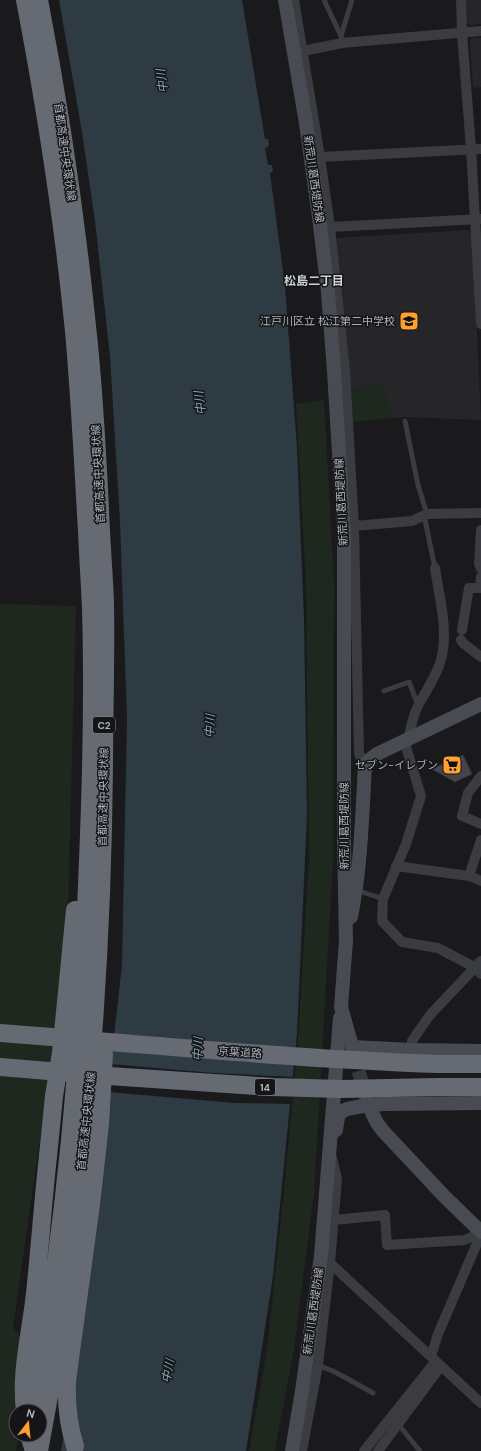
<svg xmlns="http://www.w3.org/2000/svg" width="481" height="1451" viewBox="0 0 481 1451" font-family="'DM Sans','Noto Sans JP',sans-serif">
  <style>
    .built { fill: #262629 }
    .green { fill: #1f281f }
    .water { fill: #2e3b42 }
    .pier { fill: #1a1a1c }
    .building { fill: #444549; stroke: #343438 }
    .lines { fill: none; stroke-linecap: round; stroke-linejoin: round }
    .secondary-tunnel { stroke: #37393c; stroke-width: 14; stroke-dasharray: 14 7; stroke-linecap: butt }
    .lane { stroke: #3a3c42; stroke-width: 5 }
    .street { stroke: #3a3c42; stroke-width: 10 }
    .secondary { stroke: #484c52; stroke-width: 14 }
    .highway { stroke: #666b73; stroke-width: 18 }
    .highway-bridge { stroke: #666b73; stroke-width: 18 }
    .labels { text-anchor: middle; stroke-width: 3; stroke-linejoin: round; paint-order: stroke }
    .shield { fill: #151517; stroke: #7f848a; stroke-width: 1 }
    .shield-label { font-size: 10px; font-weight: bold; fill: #acb3bc }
    .street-label { font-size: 11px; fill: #acb3bc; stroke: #151517 }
    .poi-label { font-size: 11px; fill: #acb3bc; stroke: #151517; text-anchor: end }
    .water-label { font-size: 12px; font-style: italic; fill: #81a6b9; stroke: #151517 }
    .neighbourhood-label { font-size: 12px; font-weight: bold; fill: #cdd1d8; stroke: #151517 }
  </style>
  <rect width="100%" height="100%" fill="#1a1a1c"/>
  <g class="built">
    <path d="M465,0H481V24L470,25L465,22Z"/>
    <path d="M473,38H481V87L473,88L470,41Z"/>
    <path d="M468,230L471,233L481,232V256L473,248L481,420L405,417L392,418L382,386L348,388L335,238Z"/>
  </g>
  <g class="green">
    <path d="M382,386L392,418L351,422L348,388Z"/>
    <path d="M324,400L334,583L333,862L314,1193L294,1349L275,1451H249L267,1350L284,1191L298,1042L309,858L306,582L296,404Z"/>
    <path d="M0,604L76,606L67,949L13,1328L33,1350L16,1411V1435H19L16,1451H0Z"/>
  </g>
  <path class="water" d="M59,0H242L265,139H268L269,145H268V147L265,148L268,165H272L273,172L270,173L285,286L297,448L304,619L307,815L297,1033L273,1276L246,1451H61L80,1352L107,1119L115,1027L122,965L127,718L120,522L110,356L95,221L82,132Z"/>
  <path class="pier" d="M110,1064L214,1073L295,1077L292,1104L235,1103L108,1092Z"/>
  <path class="building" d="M463,755L472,774L455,782L432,769Z"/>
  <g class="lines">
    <path class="secondary-tunnel" d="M353,1051L366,1098"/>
    <g class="lane">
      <path d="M324,0L341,36L342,43"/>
      <path d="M341,36L352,0"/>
      <path d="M405,421L418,485L427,514"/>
      <path d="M424,515L435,568"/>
      <path d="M384,691L409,682L418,705"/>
      <path d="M357,890L383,899"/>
      <path d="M318,1365L335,1372L373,1393"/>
      <path d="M398,1424L420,1451"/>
    </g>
    <g class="street">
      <path d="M294,0L320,157L330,227L345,371L354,526L359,754L365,765"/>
      <path d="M461,0L462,33L471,149L481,324"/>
      <path d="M303,51L342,43L481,31"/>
      <path d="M320,157L481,149"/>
      <path d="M330,227L481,219"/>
      <path d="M354,526L412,521L427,514L481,513"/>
      <path d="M481,530L479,564L481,569"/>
      <path d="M462,630L469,588H480L481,577"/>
      <path d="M461,640L463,643L481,657"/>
      <path d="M408,739C411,728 413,714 419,704C427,689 437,675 441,660C449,631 439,596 435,568"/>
      <path d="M404,740L421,796L406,844L383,899L382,921L402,942L438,948L474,967L481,974"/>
      <path d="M481,776L468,793L462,816L481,824"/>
      <path d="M396,866L469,876L481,881"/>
      <path d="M469,876L481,840"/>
      <path d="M412,1050V1041L416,1035L430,1015L481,961"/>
      <path d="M334,1220L385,1215L387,1245L464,1240L481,1233"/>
      <path d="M330,1263L481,1403"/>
      <path d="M431,1356L438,1334L481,1234"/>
      <path d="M302,1451L318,1365L330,1263L337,1179L332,1158"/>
      <path d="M364,1451L435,1362"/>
      <path d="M378,1451L441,1366"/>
    </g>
    <g class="secondary">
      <path d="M285,0L306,123L319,217L328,292L334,371L344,535V843L346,941L341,1007L353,1050"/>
      <path d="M351,917C361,867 362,817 365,765L369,760L377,754L481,704"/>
      <path d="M352,1047L412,1050L481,1051"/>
      <path d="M367,1102L377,1123L383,1131L444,1196L481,1232"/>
      <path d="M336,1130L338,1117L341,1112L347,1109L368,1105L384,1104L481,1103"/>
      <path d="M292,1451L302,1391L321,1256L340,1018"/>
    </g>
    <g class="highway">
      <path d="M0,1033L77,1039"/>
      <path d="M438,1064H481"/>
      <path d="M0,1067L73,1073"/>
      <path d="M436,1087H481"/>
      <path d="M25,1411C20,1372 31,1332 35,1293C40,1247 43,1201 48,1156"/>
      <path d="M29,1435L34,1451"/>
    </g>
    <g class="highway-bridge">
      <path d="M25,0C46,110 63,220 74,331C80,398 83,464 87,531C88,557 90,583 91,609C94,716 90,823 85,930C80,1044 70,1157 55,1270C49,1317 42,1364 33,1411"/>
      <path d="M97,1041C210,1050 324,1060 438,1064"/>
      <path d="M94,1075L273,1087L341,1089L436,1087"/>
      <path d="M48,1156L54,1096L61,1053L75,910"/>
      <path d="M75,1446C68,1424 66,1404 67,1381L91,1204L100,1124L104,1054"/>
      <path d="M39,1451C82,1225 102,996 104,766C104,712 106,658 105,604C104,573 101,541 100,509C97,448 94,387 87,326C76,217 60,108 39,0"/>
    </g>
  </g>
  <defs>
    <symbol id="school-square" viewBox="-11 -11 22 22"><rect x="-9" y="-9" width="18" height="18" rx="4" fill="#fda031" stroke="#151517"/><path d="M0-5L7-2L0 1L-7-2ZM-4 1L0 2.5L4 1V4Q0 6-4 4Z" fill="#111"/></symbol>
    <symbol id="supermarket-square" viewBox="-11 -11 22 22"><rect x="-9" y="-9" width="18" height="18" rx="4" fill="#fda031" stroke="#151517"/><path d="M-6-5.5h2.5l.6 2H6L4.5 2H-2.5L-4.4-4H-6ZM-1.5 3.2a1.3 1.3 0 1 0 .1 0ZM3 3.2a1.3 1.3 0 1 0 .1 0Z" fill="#111"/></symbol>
  </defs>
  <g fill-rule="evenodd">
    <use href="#school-square" x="398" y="310" width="22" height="22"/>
    <use href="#supermarket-square" x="441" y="754" width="22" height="22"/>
  </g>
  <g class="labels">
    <g class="shield">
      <rect x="93" y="717" width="22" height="16" rx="3"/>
      <rect x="255" y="1079" width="20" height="16" rx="3"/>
    </g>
    <g class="shield-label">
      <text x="104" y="729">C2</text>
      <text x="265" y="1091">14</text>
    </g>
    <g class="street-label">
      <text transform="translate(65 152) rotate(82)" y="4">首都高速中央環状線</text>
      <text transform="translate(314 179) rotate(82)" y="4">新荒川葛西堤防線</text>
      <text transform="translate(98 474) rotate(-93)" y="4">首都高速中央環状線</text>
      <text transform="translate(341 502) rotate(-93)" y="4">新荒川葛西堤防線</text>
      <text transform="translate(103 797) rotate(-89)" y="4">首都高速中央環状線</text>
      <text transform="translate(344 826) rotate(-90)" y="4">新荒川葛西堤防線</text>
      <text transform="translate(240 1052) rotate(4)" y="4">京葉道路</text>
      <text transform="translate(86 1121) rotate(-84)" y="4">首都高速中央環状線</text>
      <text transform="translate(313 1311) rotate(-82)" y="4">新荒川葛西堤防線</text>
    </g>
    <g class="poi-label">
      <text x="395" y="325">江戸川区立 松江第二中学校</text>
      <text x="438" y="769">セブン-イレブン</text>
    </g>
    <g class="water-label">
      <text transform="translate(162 81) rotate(-97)" y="4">中川</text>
      <text transform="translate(200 403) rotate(-97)" y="4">中川</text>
      <text transform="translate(210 726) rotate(-88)" y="4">中川</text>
      <text transform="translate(198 1049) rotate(-88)" y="4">中川</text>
      <text transform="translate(168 1371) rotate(-79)" y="4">中川</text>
    </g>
    <g class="neighbourhood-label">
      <text x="314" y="285">松島二丁目</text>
    </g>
  </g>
  <g transform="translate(28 1423) rotate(16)"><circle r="19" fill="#151517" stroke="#515459"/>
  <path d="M0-3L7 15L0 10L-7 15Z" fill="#fda031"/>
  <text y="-6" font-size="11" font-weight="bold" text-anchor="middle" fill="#acb3bc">N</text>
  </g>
</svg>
